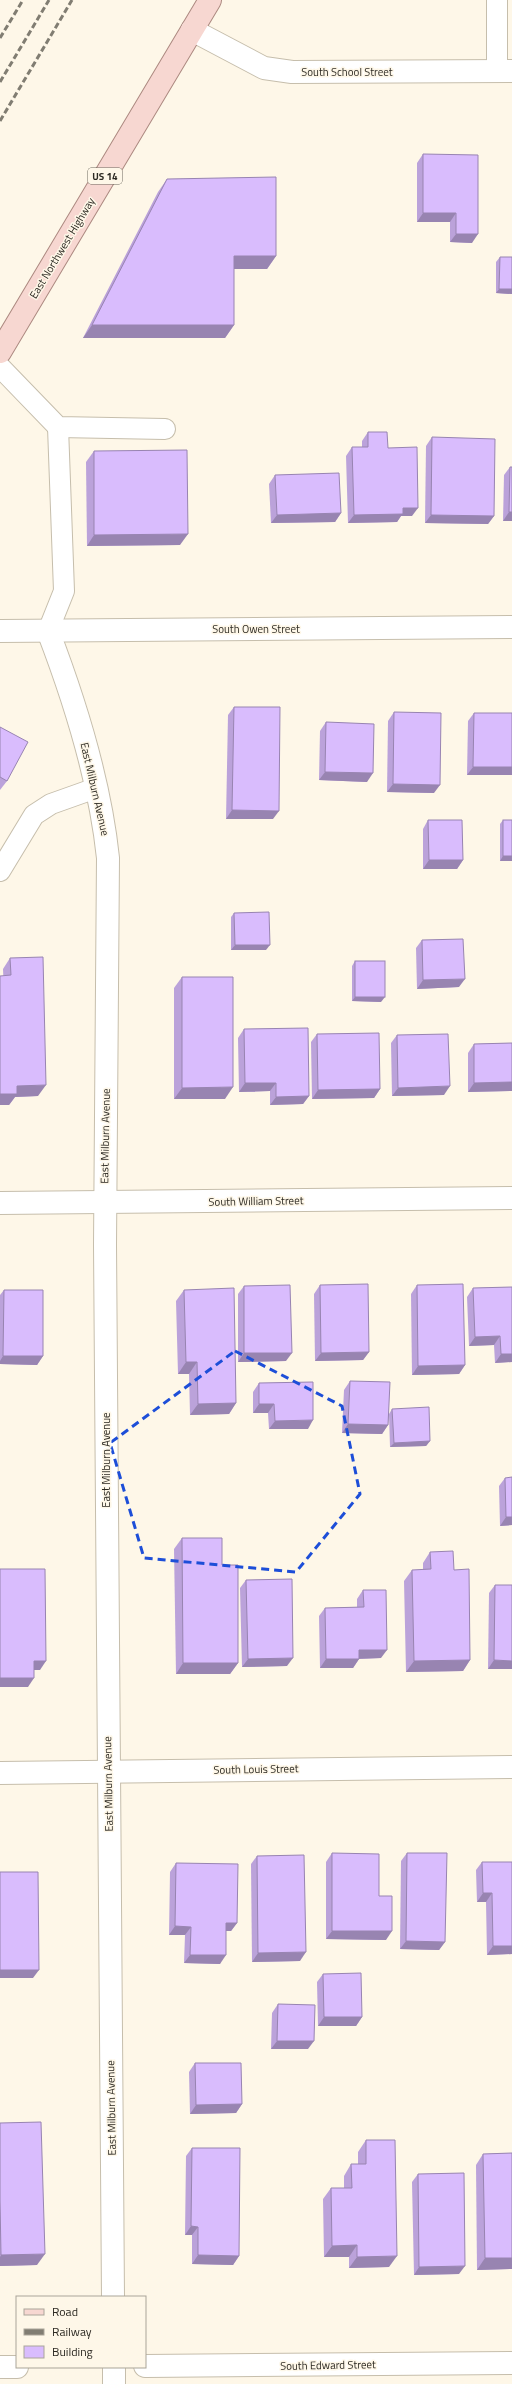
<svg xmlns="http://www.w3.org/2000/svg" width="512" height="2384" viewBox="0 0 512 2384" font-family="'Titillium Web',sans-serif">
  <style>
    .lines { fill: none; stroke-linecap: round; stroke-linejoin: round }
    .lane-casing { stroke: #c6beac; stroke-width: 22 }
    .street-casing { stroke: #c6beac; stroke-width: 24 }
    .primary-casing { stroke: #ac8980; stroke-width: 24 }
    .lane { stroke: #fff; stroke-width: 20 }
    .street { stroke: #fff; stroke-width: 22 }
    .primary { stroke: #f7d7d1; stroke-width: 22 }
    .rail { stroke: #817d72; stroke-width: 3; stroke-dasharray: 6 3; stroke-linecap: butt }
    .wall { fill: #bba2da }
    .shaded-wall { fill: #9884b1 }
    .building { fill: #d9bcfd; stroke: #9884b1 }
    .marked { fill: none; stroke: #1d4ed8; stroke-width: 3; stroke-dasharray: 8 5; stroke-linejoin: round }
    .labels { text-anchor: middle; stroke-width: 3; stroke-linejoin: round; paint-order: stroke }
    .shield { fill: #fef7e8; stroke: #6b675d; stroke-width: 1 }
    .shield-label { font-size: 10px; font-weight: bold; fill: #2c2922 }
    .street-label { font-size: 11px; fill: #2c2922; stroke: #fef7e8 }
  </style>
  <rect width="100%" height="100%" fill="#fef7e8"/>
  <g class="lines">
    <defs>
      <g id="lane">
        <path d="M497,0V71"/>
        <path d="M0,367L58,427L165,429"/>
        <path d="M48,631L64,591L58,427"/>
        <path d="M0,871L34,815L51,804L96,788"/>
      </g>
      <g id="street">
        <path d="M192,30L264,68L292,72L512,71"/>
        <path d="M0,631L512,627"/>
        <path d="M48,631C76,704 100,781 108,858L105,1245L113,2297"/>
        <path d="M0,1203L512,1198"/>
        <path d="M0,1773L512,1767"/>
        <path d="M145,2366L512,2363"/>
        <path d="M0,2367H17"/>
        <path d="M114,2367V2384"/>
      </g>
      <path id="primary" d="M0,352L210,0"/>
    </defs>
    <use href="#lane" class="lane-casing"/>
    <use href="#street" class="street-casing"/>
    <use href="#primary" class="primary-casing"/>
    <use href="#lane" class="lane"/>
    <use href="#street" class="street"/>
    <use href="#primary" class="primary"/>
    <g class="rail">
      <path d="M0,38L23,0"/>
      <path d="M0,82L49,0"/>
      <path d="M0,121L72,0"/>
    </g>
  </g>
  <g class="wall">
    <path d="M423,154L472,243L450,242V222H417V163Z"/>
    <path d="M167,179L276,256L267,269H234V325L225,338H83L158,192Z"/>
    <path d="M500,257L512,294L496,293V262Z"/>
    <path d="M368,432L388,448L412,516H401L397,522L348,523L346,456L352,447H362V441Z"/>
    <path d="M432,437L494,516L488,524L425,523L426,446Z"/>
    <path d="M94,451L180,545L87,546L86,462Z"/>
    <path d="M510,467H512V521H503L504,475Z"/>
    <path d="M275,475L341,513L335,522L271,523L269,484Z"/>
    <path d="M234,707L273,819H226L228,715Z"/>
    <path d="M394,712L434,793L387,792L388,721Z"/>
    <path d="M474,713L512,775H467L468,721Z"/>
    <path d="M326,722L367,782L319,780L320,731Z"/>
    <path d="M0,727L7,781L0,790Z"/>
    <path d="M428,820L463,860L457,869H423V829Z"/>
    <path d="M503,820L512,861H500V824Z"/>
    <path d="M234,913L266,950H231V917Z"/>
    <path d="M422,940L459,987L417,989L416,948Z"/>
    <path d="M10,958L38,1096L15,1097L9,1105L3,969Z"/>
    <path d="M355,961L381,1002L352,1001V966Z"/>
    <path d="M182,977L225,1099H174V988Z"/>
    <path d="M244,1029L309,1096L303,1104L270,1105V1091L239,1092L238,1038Z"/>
    <path d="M317,1034L380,1089L374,1098L312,1099L311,1042Z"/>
    <path d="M397,1035L444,1095L392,1096L391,1043Z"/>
    <path d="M512,1043V1091L468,1092V1053L474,1044Z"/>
    <path d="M320,1285L369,1352L363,1360L315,1361L314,1294Z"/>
    <path d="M417,1285L465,1365L459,1374L412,1375L411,1294Z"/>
    <path d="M244,1286L286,1361L238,1362V1294Z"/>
    <path d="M512,1287V1362L495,1363L494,1345L469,1346L467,1297L473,1288Z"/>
    <path d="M4,1290L43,1356L37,1365L0,1364V1295Z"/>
    <path d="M184,1290L236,1403L229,1414L190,1415L189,1374H178L176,1301Z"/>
    <path d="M350,1381L389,1414L392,1409L430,1441L426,1446L390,1447L389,1415L388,1425L382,1434L342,1433L344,1390Z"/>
    <path d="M259,1383L308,1429H269L268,1413H253V1392Z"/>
    <path d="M505,1478L512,1525L500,1526L499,1486Z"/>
    <path d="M182,1538L222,1565L238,1663L230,1674H176L174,1549Z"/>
    <path d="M430,1552L454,1570L470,1660L463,1671L406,1672L404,1581L412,1570H423V1563Z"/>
    <path d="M246,1580L287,1666L242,1667L240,1588Z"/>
    <path d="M495,1585L512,1669H488L489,1593Z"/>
    <path d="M363,1590L381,1658L359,1659L353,1668H320L319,1616L325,1608L357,1607V1599Z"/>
    <path d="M332,1853L379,1896L386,1940L326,1939V1862Z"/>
    <path d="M407,1853L445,1942L439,1950L400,1949L401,1861Z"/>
    <path d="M257,1856L300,1961L252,1962L251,1864Z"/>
    <path d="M482,1862H512V1954L487,1955L486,1902H477L476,1870Z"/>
    <path d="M176,1863L237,1923L231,1931H226L220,1964L184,1963L185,1935H169L170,1872Z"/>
    <path d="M323,1974L362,2017L356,2026H318L317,1982Z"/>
    <path d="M278,2004L308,2049H271L272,2013Z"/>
    <path d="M195,2063L242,2104L236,2113L190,2114L189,2072Z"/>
    <path d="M0,2123L37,2265L0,2266Z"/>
    <path d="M366,2140L389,2267L349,2268V2257H324L323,2199L331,2188H344V2176L351,2164H358V2152Z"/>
    <path d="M192,2148L239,2256L233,2265L192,2264V2235H185L186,2156Z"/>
    <path d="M512,2153V2269L477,2270L476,2165L483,2154Z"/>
    <path d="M418,2174L459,2274L414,2275L412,2182Z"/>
  </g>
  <g class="shaded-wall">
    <path d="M423,213H456L450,222H417Z"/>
    <path d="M456,234H478L472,243L450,242Z"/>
    <path d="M234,256H276L267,269H225Z"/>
    <path d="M499,289H512V294L496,293Z"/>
    <path d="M92,325H234L225,338H83Z"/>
    <path d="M403,508H418L412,516H401L397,522L348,523L354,515Z"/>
    <path d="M509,512H512V521H503Z"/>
    <path d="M341,513L335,522L271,523L277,515Z"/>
    <path d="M431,515L494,516L488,524L425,523Z"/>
    <path d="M188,534L180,545L87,546L94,535Z"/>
    <path d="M473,767H512V775H467Z"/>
    <path d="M325,772L373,773L367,782L319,780Z"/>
    <path d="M393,784L440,785L434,793L387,792Z"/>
    <path d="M232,810L279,811L273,819H226Z"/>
    <path d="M503,856H512V861H500Z"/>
    <path d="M429,860H463L457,869H423Z"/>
    <path d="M235,945H270L266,950H231Z"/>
    <path d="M465,979L459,987L417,989L423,980Z"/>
    <path d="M355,997H385L381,1002L352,1001Z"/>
    <path d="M512,1082V1091L468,1092L474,1083Z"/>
    <path d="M245,1083H276L270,1091L239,1092Z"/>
    <path d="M46,1085L38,1096L15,1097L9,1105H0V1094L17,1086Z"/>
    <path d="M450,1086L444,1095L392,1096L398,1088Z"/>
    <path d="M233,1087L225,1099H174L182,1088Z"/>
    <path d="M380,1089L374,1098L312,1099L318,1090Z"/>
    <path d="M309,1096L303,1104L270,1105L276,1097Z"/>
    <path d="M500,1336L494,1345L469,1346L475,1337Z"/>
    <path d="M369,1352L363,1360L315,1361L321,1353Z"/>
    <path d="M244,1353H292L286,1361L238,1362Z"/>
    <path d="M501,1354H512V1362L495,1363Z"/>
    <path d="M3,1356H43L37,1365L0,1364V1361Z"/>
    <path d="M186,1362H197L189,1374H178Z"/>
    <path d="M465,1365L459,1374L412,1375L418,1366Z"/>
    <path d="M236,1403L229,1414L190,1415L198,1404Z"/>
    <path d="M259,1404H274L268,1413H253Z"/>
    <path d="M313,1420L308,1429H269L275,1421Z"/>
    <path d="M348,1424L388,1425L382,1434L342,1433Z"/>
    <path d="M430,1441L426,1446L390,1447L394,1443Z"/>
    <path d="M506,1517H512V1525L500,1526Z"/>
    <path d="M359,1650H387L381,1658L353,1659Z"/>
    <path d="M293,1658L287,1666L242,1667L248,1659Z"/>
    <path d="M326,1659H359L353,1668H320Z"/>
    <path d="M470,1660L463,1671L406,1672L414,1661Z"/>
    <path d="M494,1660L512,1661V1669H488Z"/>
    <path d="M34,1661H46L40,1670H28Z"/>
    <path d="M183,1663H238L230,1674H176Z"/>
    <path d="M0,1678H34L28,1687H0Z"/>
    <path d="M483,1893H492L486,1902H477Z"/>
    <path d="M226,1923H237L231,1931H220Z"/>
    <path d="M175,1926L191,1927L185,1935H169Z"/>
    <path d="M332,1931H392L386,1940L326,1939Z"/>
    <path d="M406,1941L445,1942L439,1950L400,1949Z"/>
    <path d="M493,1946H512V1954L487,1955Z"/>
    <path d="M306,1952L300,1961L252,1962L258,1953Z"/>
    <path d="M190,1955H226L220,1964L184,1963Z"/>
    <path d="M0,1970H39L33,1978H0Z"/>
    <path d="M324,2017H362L356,2026H318Z"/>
    <path d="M277,2041H314L308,2049H271Z"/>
    <path d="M242,2104L236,2113L190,2114L196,2105Z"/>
    <path d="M191,2226L198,2227L192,2235H185Z"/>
    <path d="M357,2245L349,2257H324L332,2246Z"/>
    <path d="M45,2254L37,2265L0,2266V2257L1,2255Z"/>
    <path d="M198,2255L239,2256L233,2265L192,2264Z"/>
    <path d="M397,2256L389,2267L349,2268L357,2257Z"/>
    <path d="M485,2258H512V2269L477,2270Z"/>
    <path d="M465,2266L459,2274L414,2275L419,2267Z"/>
  </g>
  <g class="building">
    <path d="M423,154L478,155V234H456V213H423Z"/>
    <path d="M276,177V256H234V325H92L167,179Z"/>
    <path d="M500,257H512V289H499Z"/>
    <path d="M368,432H387L388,448L417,447L418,508H403V514L354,515L352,447H368Z"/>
    <path d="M432,437L495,439L494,516L431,515Z"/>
    <path d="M187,450L188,534L94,535V451Z"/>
    <path d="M510,467H512V512H509Z"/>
    <path d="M339,473L341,513L277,515L275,475Z"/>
    <path d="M234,707H280L279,811L232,810Z"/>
    <path d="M394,712L441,713L440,785L393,784Z"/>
    <path d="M474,713H512V767H473Z"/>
    <path d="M326,722L374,724L373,773L325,772Z"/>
    <path d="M0,727L28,742L7,781L0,777Z"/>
    <path d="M428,820H462L463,860H429Z"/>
    <rect x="503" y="820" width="9" height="36"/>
    <path d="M269,912L270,945H235L234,913Z"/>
    <path d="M463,939L465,979L423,980L422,940Z"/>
    <path d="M43,957L46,1085L17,1086V1094H0V976L11,975L10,958Z"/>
    <rect x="355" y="961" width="30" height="36"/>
    <path d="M182,977H233V1087L182,1088Z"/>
    <path d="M308,1028L309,1096L276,1097V1083H245L244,1029Z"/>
    <path d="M379,1033L380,1089L318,1090L317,1034Z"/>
    <path d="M448,1034L450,1086L398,1088L397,1035Z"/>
    <path d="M512,1043V1082L474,1083V1044Z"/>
    <path d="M368,1284L369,1352L321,1353L320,1285Z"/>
    <path d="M463,1284L465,1365L418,1366L417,1285Z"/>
    <path d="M290,1285L292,1353H244V1286Z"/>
    <path d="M512,1287V1354H501L500,1336L475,1337L473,1288Z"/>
    <path d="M234,1288L236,1403L198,1404L197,1362H186L184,1290Z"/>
    <path d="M4,1290H43V1356H3Z"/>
    <path d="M350,1381L390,1382L388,1425L348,1424Z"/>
    <path d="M313,1382V1420L275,1421L274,1404H259V1383Z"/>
    <path d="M429,1407L430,1441L394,1443L392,1409Z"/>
    <path d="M512,1477V1517H506L505,1478Z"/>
    <path d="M182,1538H222V1565H238V1663H183Z"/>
    <path d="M453,1551L454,1570L469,1569L470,1660L414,1661L412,1570L431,1569L430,1552Z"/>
    <path d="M0,1569H45L46,1661H34V1678H0Z"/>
    <path d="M292,1579L293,1658L248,1659L246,1580Z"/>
    <path d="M495,1585H512V1661L494,1660Z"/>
    <path d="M363,1590H386L387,1650H359V1659H326L325,1608L364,1607Z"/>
    <path d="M332,1853L379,1854V1896H392V1931H332Z"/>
    <path d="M407,1853H447L445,1942L406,1941Z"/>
    <path d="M304,1855L306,1952L258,1953L257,1856Z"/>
    <path d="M482,1862H512V1946H493L492,1893H483Z"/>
    <path d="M176,1863L238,1864L237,1923H226V1955H190L191,1927L175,1926Z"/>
    <path d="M0,1872H38L39,1970H0Z"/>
    <path d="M361,1973L362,2017H324L323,1974Z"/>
    <path d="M278,2004L315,2005L314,2041H277Z"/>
    <path d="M195,2063H241L242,2104L196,2105Z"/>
    <path d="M41,2122L45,2254L1,2255L0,2201V2123Z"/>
    <path d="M366,2140H395L397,2256L357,2257V2245L332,2246L331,2188H352L351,2164H366Z"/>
    <path d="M192,2148H240L239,2256L198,2255V2227L191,2226Z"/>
    <path d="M512,2153V2258H485L483,2154Z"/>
    <path d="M464,2173L465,2266L419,2267L418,2174Z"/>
  </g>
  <path class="marked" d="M235,1351L342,1406L360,1494L296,1572L144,1558L110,1443Z"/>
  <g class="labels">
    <rect class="shield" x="88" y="168" width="34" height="16" rx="3"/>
    <g class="shield-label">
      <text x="105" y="180">US 14</text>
    </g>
    <g class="street-label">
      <text x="347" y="76">South School Street</text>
      <text transform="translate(62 248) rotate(-59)" y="4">East Northwest Highway</text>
      <text x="256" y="633">South Owen Street</text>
      <text transform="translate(95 789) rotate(77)" y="4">East Milburn Avenue</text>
      <text transform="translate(105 1136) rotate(-89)" y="4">East Milburn Avenue</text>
      <text transform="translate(256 1201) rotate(-1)" y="4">South William Street</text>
      <text transform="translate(106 1460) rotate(-90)" y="4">East Milburn Avenue</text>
      <text transform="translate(256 1769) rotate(-1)" y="4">South Louis Street</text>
      <text transform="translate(108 1784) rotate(-91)" y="4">East Milburn Avenue</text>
      <text transform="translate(111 2108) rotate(-91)" y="4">East Milburn Avenue</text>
      <text transform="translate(328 2365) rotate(-1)" y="4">South Edward Street</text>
    </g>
  </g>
  <rect x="16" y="2296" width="130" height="72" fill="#fef7e8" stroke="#aaa599"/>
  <rect x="24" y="2309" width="20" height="6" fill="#f7d7d1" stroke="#aaa599"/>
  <text x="52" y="2316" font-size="12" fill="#2c2922">Road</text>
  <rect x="24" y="2329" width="20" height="6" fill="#817d72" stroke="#aaa599"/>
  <text x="52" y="2336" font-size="12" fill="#2c2922">Railway</text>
  <rect x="24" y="2346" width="20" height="12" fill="#d9bcfd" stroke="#aaa599"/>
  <text x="52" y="2356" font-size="12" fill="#2c2922">Building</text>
</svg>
